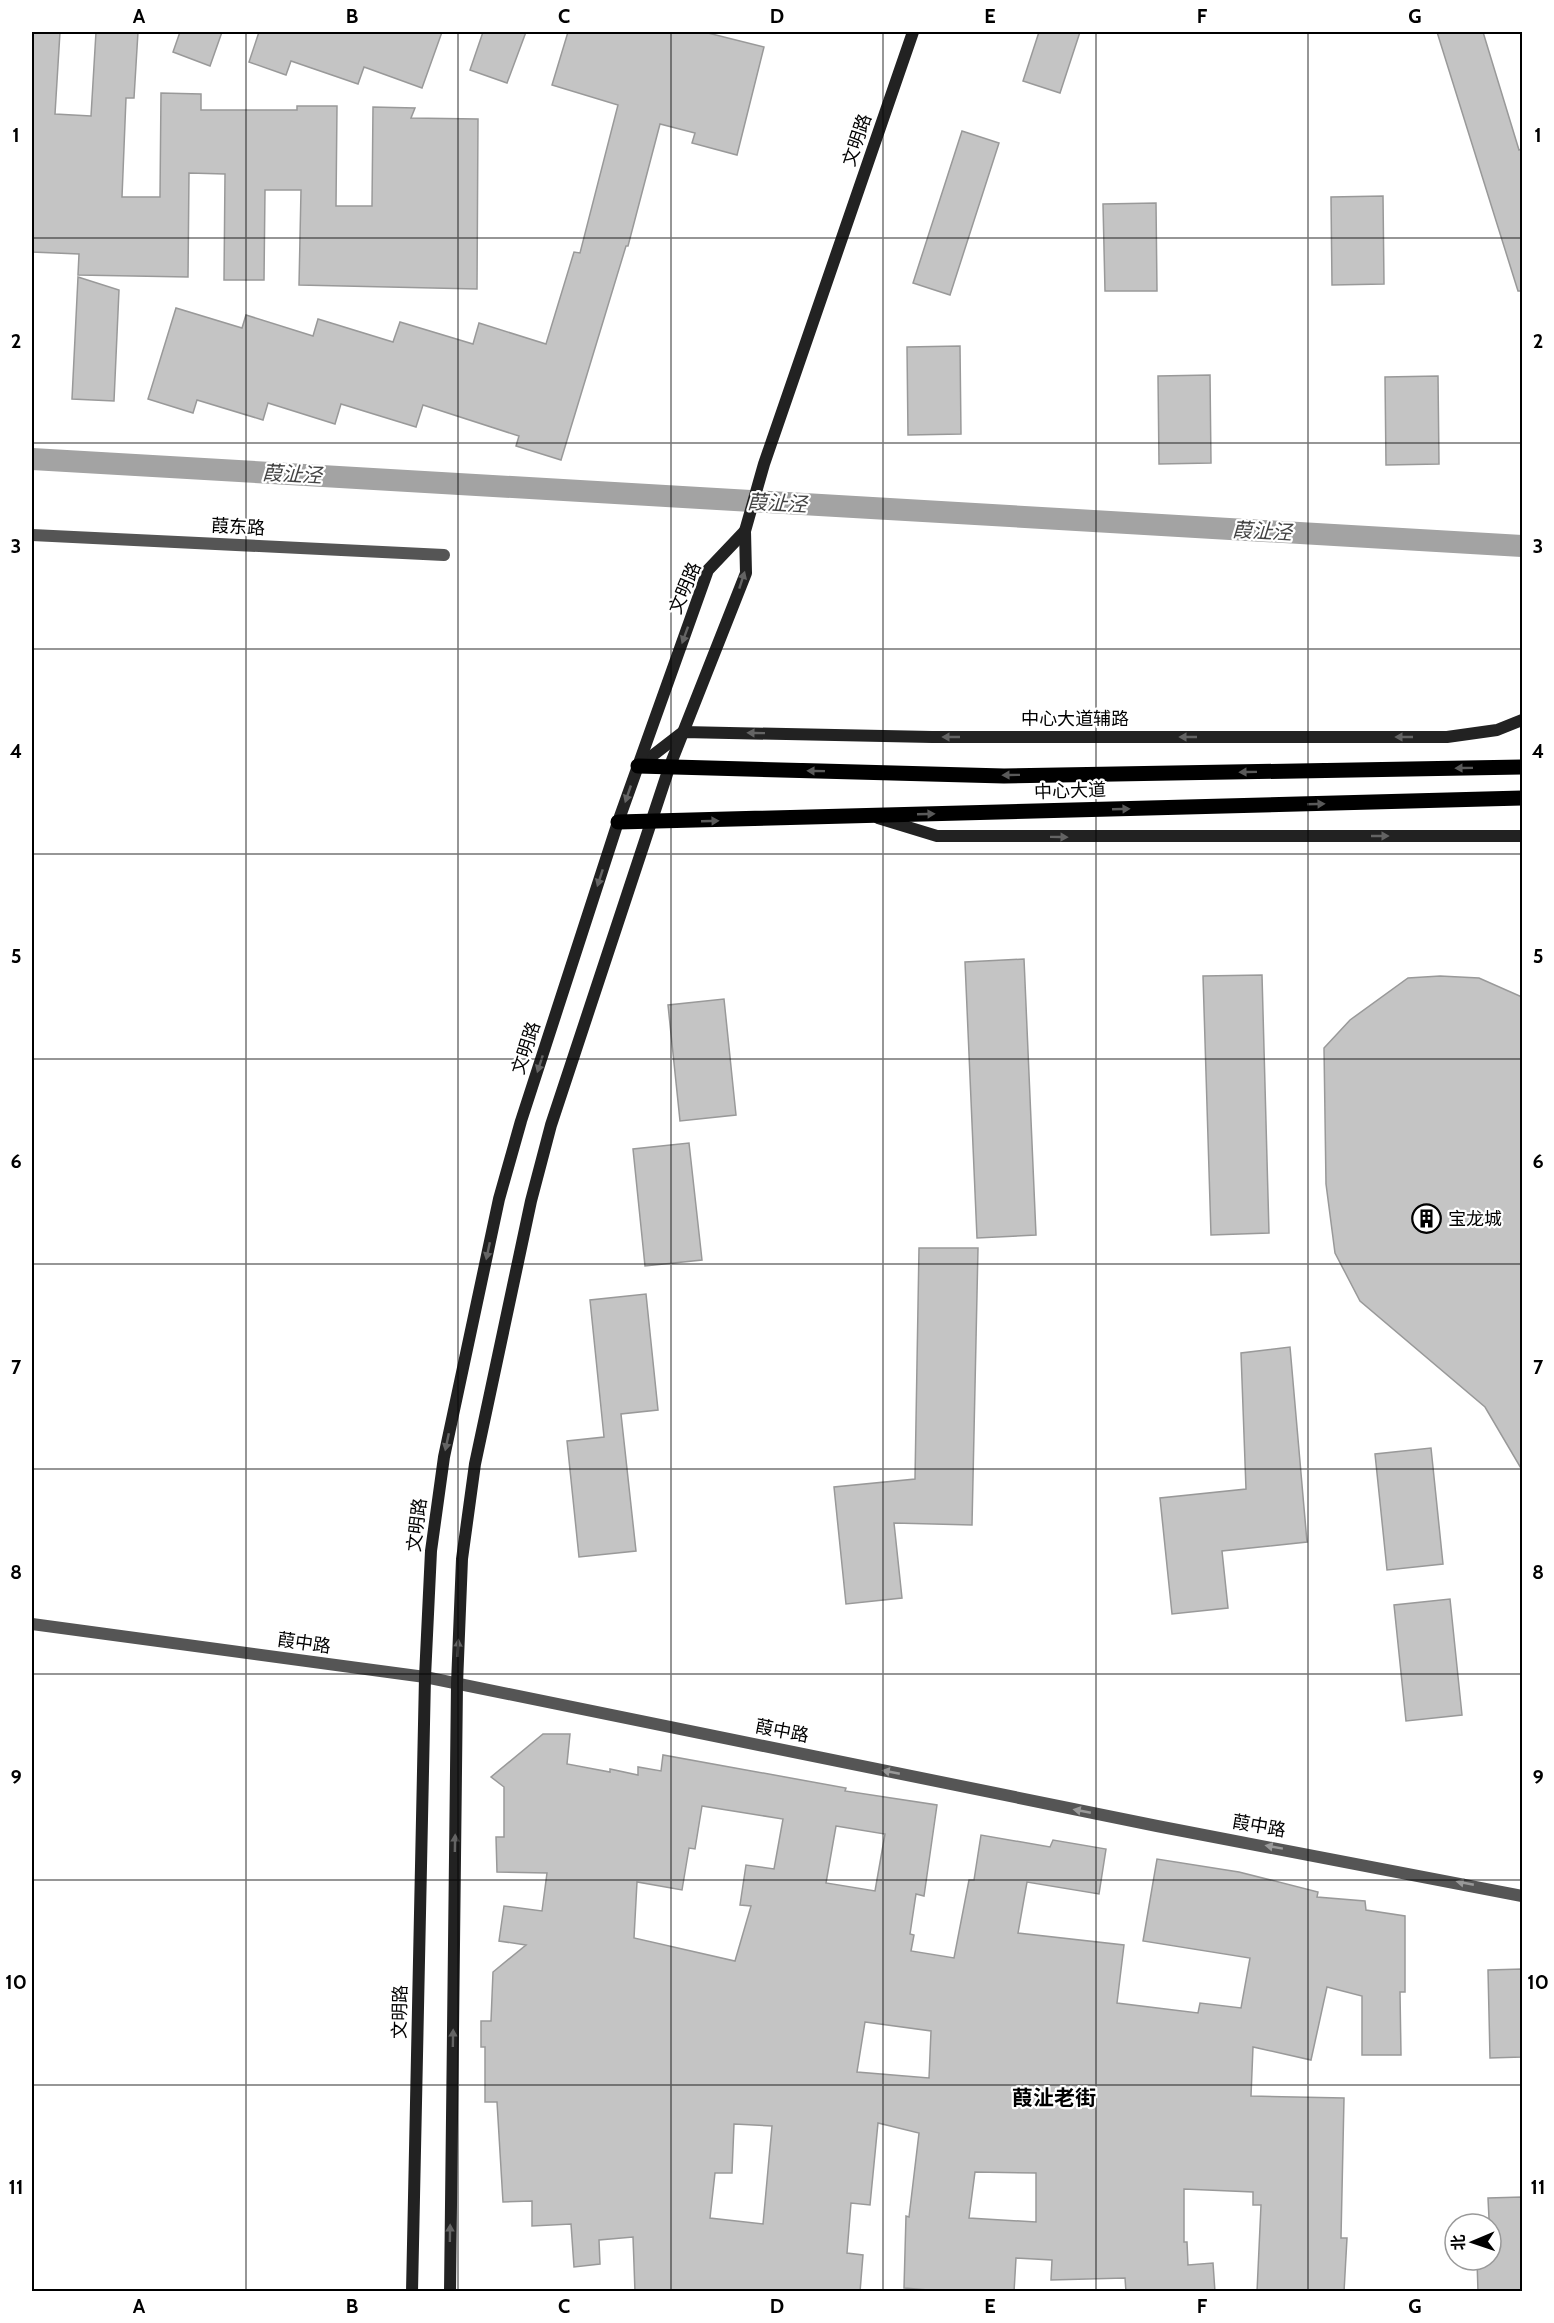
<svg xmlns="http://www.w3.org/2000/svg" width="1554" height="2323" viewBox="0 0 1554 2323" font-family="Cabin,'Noto Sans SC',sans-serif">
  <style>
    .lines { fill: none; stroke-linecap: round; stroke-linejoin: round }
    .canal { stroke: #a3a3a3; stroke-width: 22 }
    .building { fill: #c4c4c4; stroke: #999; stroke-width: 1.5; fill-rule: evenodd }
    .minor { stroke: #555; stroke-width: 12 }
    .tertiary { stroke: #555; stroke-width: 12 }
    .secondary { stroke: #222; stroke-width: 12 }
    .primary { stroke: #000; stroke-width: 15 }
    .oneway { fill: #646464 }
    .oneway2 { fill: #595959 }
    .oneway3 { fill: #999 }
    .grid { fill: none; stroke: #000; stroke-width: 1.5; stroke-opacity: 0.55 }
    .labels { text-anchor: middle; stroke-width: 4.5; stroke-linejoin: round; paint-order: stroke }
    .street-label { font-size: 18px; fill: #000; stroke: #fff }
    .poi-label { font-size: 18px; fill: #000; stroke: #fff; text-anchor: start }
    .water-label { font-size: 20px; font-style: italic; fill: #444; stroke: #fff }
    .quarter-label { font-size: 21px; font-weight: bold; fill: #000; stroke: #fff }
    .neatline { fill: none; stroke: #000; stroke-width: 2 }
    .grid-label { font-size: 20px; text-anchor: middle; font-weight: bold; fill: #000 }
  </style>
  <rect width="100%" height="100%" fill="#fff"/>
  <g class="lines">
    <path class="canal" d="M32,459L1522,546"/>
  </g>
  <g class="building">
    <path d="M32,32H60L55,114L91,116L96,32H138L134,98H126L122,197H160L161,93L201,94V110H297V106H337L336,206H372L373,107L415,108L411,118L478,119L477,289L299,285L301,190H265L264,280H224L225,174L189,173L188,277L78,275L79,254L32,252Z"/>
    <path d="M180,32H222L210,66L173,52Z"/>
    <path d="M259,32H442L422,88L364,67L358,84L291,61L286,75L249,62Z"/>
    <path d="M483,32H526L507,83L470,70Z"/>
    <path d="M568,32H704L764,47L737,155L692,143L695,133L660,124L628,246H626L561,460L516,446L519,436L423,405L416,427L341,404L335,424L268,403L263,420L197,400L193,413L148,399L176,308L242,328L246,315L313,336L318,319L393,342L400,322L473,344L479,323L546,344L574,252L580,253L618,105L552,85Z"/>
    <path d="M1039,32H1080L1060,93L1023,81Z"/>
    <path d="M1437,32H1483L1519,150L1522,149V291H1518Z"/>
    <path d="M962,131L999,143L950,295L913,283Z"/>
    <path d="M1383,196L1384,284L1332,285L1331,197Z"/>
    <path d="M1156,203L1157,291H1105L1103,204Z"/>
    <path d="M78,277L119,290L114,401L72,399Z"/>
    <path d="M960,346L961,434L908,435L907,347Z"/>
    <path d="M1210,375L1211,463L1159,464L1158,376Z"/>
    <path d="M1438,376L1439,464L1386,465L1385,377Z"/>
    <path d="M1024,959L1036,1235L977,1238L965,962Z"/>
    <path d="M1262,975L1269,1233L1211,1235L1203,976Z"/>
    <path d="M1440,976L1479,978L1522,997V1470L1485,1407L1360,1301L1335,1253L1326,1184L1324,1048L1350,1020L1408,978Z"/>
    <path d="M724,999L736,1115L680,1121L668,1005Z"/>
    <path d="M689,1143L702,1260L645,1266L633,1149Z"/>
    <path d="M919,1248H978L972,1525L894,1523L902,1598L846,1604L834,1487L915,1479Z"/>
    <path d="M646,1294L658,1410L621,1414L636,1551L579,1557L567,1441L604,1437L590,1300Z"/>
    <path d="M1290,1347L1307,1542L1222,1551L1228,1608L1172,1614L1160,1498L1246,1489L1241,1353Z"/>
    <path d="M1431,1448L1443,1564L1387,1570L1375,1454Z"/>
    <path d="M1450,1599L1462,1715L1406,1721L1394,1605Z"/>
    <path d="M543,1734H570L567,1764L610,1772V1769L638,1775V1767L661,1771L663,1755L846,1788L845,1791L937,1805L924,1896L916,1894L910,1934L914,1935L911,1951L954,1958L969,1880H974L981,1835L1050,1847L1053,1840L1106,1849L1099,1894L1027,1882L1018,1933L1124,1945L1117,2003L1198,2013L1200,2003L1241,2008L1250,1958L1143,1941L1157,1859L1239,1872L1318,1892L1317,1897L1365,1901L1366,1910L1405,1916V1992H1400L1401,2055H1362V1996L1327,1987L1311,2060L1253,2047L1251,2096L1344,2098L1341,2238H1347L1344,2292H1257L1261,2205H1253V2192L1184,2189V2242H1187L1188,2265L1213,2263L1215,2292H1126L1125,2278L1051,2280L1052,2260L1016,2258L1014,2292H952L904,2288L906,2216L909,2217L919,2133L878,2123L870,2205L851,2203L847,2253L863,2255L860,2292H635L633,2237L599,2240L600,2264L574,2267L571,2224L532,2226V2201L503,2202L497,2102H485V2047H481V2021H491L493,1972L526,1945L499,1941L504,1906L542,1911L547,1873L497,1872L496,1837H504V1787L491,1777ZM702,1806L783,1819L774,1869L746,1865L740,1905L751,1906L735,1961L634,1938L637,1882L682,1890L689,1848L695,1849ZM836,1826L885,1834L875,1891L826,1883ZM865,2022L931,2031L929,2078L857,2072ZM734,2124L772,2126L763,2224L710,2218L715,2173H732ZM975,2172L1036,2173V2222L969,2218Z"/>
    <path d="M1522,1969V2057L1490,2058L1488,1970Z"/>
    <path d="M1522,2197V2292H1478L1477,2260H1491L1488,2198Z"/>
  </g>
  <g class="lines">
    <path class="minor" d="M32,535L444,555"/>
    <path class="tertiary" d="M32,1624L425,1677L1157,1826L1522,1896"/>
    <g class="secondary">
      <path d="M639,766L683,732L932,737H1447L1497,730L1522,720"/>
      <path d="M878,818L937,836H1522"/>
      <path d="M412,2292L425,1677L431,1551L444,1457L499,1199L521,1121L618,822L708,570L745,531"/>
      <path d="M450,2292L457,1684L462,1559L475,1464L531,1201L551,1125L669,768L746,573L745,531L764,464L913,32"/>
    </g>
    <g class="primary">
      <path d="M638,766L1004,776L1522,767"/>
      <path d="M618,822L1522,798"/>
    </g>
  </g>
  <defs><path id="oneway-solid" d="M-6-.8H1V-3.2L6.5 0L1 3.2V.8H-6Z" transform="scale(1.5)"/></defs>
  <g class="oneway">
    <use href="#oneway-solid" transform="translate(742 580) rotate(-72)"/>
    <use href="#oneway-solid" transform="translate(685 635) rotate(110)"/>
    <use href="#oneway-solid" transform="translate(756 733) rotate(-179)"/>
    <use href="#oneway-solid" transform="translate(951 737) rotate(180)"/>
    <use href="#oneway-solid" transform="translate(1188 737) rotate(-180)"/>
    <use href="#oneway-solid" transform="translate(1404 737) rotate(-180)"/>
    <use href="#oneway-solid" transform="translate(628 794) rotate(109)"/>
    <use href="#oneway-solid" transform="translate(1380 836)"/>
    <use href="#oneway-solid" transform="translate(1059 837) rotate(1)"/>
    <use href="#oneway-solid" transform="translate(600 878) rotate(108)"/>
    <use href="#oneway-solid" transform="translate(540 1064) rotate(108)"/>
    <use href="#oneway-solid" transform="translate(488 1251) rotate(102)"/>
    <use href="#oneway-solid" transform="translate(447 1442) rotate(102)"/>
    <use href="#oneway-solid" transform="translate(458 1648) rotate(-87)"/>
    <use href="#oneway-solid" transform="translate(455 1843) rotate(-89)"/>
    <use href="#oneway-solid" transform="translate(453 2038) rotate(-89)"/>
    <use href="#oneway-solid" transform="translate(450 2233) rotate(-89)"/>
  </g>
  <g class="oneway2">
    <use href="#oneway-solid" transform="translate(1464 768) rotate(179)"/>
    <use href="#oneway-solid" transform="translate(816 771) rotate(-179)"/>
    <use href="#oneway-solid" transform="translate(1248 772) rotate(179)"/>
    <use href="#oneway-solid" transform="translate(1011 775) rotate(179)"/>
    <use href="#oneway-solid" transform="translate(1316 804) rotate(-2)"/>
    <use href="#oneway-solid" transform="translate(1121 809) rotate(-2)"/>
    <use href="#oneway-solid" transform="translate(926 814) rotate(-2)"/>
    <use href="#oneway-solid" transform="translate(710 821) rotate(-2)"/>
  </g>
  <g class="oneway3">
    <use href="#oneway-solid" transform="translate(891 1772) rotate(-169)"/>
    <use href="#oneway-solid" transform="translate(1082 1811) rotate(-169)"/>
    <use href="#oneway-solid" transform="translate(1274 1847) rotate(-170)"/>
    <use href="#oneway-solid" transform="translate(1465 1883) rotate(-169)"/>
  </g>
  <path class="grid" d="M246,32V2292M458,32V2292M671,32V2292M883,32V2292M1096,32V2292M1308,32V2292M32,238H1522M32,443H1522M32,649H1522M32,854H1522M32,1059H1522M32,1264H1522M32,1469H1522M32,1674H1522M32,1880H1522M32,2085H1522"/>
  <defs>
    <symbol id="building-ring" viewBox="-11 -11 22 22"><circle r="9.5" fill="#fff" stroke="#000" stroke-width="1.5"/><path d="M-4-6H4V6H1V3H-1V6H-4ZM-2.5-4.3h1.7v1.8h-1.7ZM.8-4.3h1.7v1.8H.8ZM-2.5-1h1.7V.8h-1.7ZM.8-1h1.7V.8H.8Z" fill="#000"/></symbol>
  </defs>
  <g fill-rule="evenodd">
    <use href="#building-ring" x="1410" y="1202" width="33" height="33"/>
  </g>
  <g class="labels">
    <g class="street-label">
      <text transform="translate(857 140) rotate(-71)" y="6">文明路</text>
      <text transform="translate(238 527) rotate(3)" y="6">葭东路</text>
      <text transform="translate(685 588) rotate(-67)" y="6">文明路</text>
      <text x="1075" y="725">中心大道辅路</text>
      <text transform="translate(1070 791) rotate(-2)" y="6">中心大道</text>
      <text transform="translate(526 1048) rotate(-72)" y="6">文明路</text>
      <text transform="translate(417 1525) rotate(-83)" y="6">文明路</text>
      <text transform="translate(304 1643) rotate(8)" y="6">葭中路</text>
      <text transform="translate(782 1731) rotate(11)" y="6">葭中路</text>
      <text transform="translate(1259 1826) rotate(10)" y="6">葭中路</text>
      <text transform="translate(400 2012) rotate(-89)" y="6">文明路</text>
    </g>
    <g class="poi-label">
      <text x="1448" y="1225">宝龙城</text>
    </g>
    <g class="water-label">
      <text transform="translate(292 474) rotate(3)" y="7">葭沚泾</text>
      <text transform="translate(777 503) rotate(3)" y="7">葭沚泾</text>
      <text transform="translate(1262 531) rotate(3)" y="7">葭沚泾</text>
    </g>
    <g class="quarter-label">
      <text x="1054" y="2105">葭沚老街</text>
    </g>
  </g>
  <rect width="1554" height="2323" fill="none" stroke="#ffffff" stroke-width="66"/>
  <g transform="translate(1473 2242) rotate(268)"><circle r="28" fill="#ffffff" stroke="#999999" stroke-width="1.5"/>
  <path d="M0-4.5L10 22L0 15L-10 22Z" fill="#000000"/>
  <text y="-9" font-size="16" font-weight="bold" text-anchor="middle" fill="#000000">北</text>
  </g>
  <rect x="33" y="33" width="1488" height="2257" class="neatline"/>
  <g class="grid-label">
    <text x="139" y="23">A</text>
    <text x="352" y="23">B</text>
    <text x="564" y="23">C</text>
    <text x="777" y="23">D</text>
    <text x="990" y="23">E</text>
    <text x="1202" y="23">F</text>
    <text x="1415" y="23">G</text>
    <text x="16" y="142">1</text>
    <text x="1538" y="142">1</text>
    <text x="16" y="348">2</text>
    <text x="1538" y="348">2</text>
    <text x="16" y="553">3</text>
    <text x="1538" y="553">3</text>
    <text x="16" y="758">4</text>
    <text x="1538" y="758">4</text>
    <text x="16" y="963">5</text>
    <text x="1538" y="963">5</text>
    <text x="16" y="1168">6</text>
    <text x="1538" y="1168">6</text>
    <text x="16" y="1374">7</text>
    <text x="1538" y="1374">7</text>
    <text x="16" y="1579">8</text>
    <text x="1538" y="1579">8</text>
    <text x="16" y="1784">9</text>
    <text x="1538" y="1784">9</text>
    <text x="16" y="1989">10</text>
    <text x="1538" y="1989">10</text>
    <text x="16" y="2194">11</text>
    <text x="1538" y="2194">11</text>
    <text x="139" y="2313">A</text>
    <text x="352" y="2313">B</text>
    <text x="564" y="2313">C</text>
    <text x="777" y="2313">D</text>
    <text x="990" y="2313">E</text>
    <text x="1202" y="2313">F</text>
    <text x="1415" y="2313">G</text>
  </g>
</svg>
